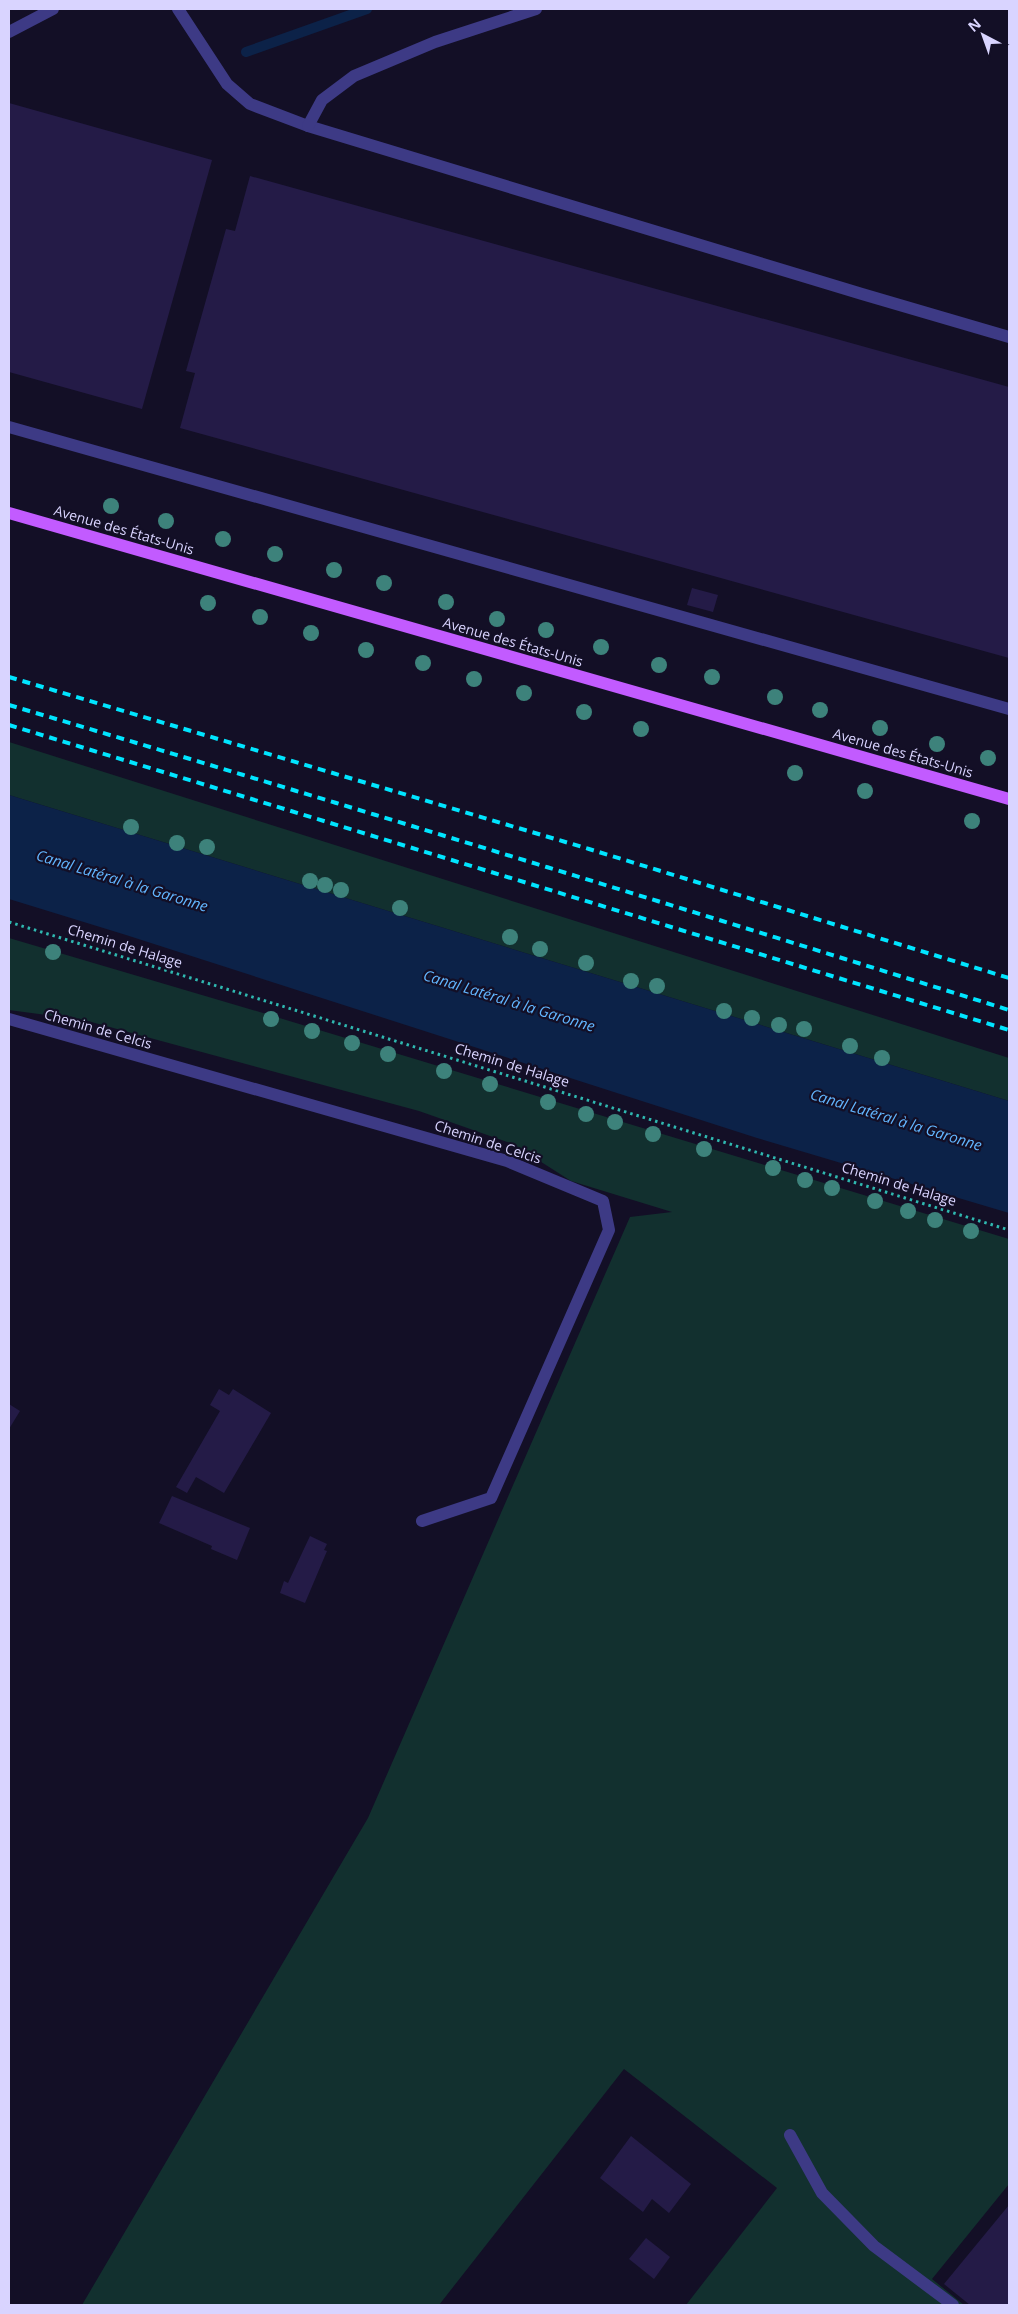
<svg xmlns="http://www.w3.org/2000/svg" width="1018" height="2314" viewBox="0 0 1018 2314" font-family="'Open Sans',sans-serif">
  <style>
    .green { fill: #12302f }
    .water { fill: #0c2248 }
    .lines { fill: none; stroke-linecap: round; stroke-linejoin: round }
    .stream { stroke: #0c2248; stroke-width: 10 }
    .building { fill: #241b47 }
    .path { stroke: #2fb8b0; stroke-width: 3; stroke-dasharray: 2.5 4; stroke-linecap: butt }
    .minor { stroke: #3d3a85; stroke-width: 12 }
    .major { stroke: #c25bff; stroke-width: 12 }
    .rail { stroke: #00e5ff; stroke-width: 4; stroke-dasharray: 8 6; stroke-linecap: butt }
    .tree { fill: #3d827b }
    .labels { text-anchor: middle; stroke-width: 4.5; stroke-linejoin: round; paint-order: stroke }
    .street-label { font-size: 14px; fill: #d9d4ff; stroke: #130f26 }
    .water-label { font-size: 15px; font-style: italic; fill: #62b6ff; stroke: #130f26 }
  </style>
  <rect width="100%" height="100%" fill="#130f26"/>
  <g class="green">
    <path d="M9,742L1009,1058V1101L9,795Z"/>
    <path d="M9,938L263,1013L1009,1239V2184L932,2279L964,2305H686L777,2188L624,2069L439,2305H82L368,1818L630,1217L672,1212L571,1181L513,1144L419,1111L84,1020L9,1010Z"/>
  </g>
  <path class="water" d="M9,795L1009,1101V1213L757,1138L126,935L9,899Z"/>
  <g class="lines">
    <path class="stream" d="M246,52L367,9"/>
  </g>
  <g class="building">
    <path d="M9,103L212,160L142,409L9,372Z"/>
    <path d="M250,176L1009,387V658L180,428L195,373L186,371L226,229L235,231Z"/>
    <path d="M692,588L718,595L713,612L687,605Z"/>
    <path d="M219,1389L229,1395L233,1389L271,1413L224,1493L196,1477L187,1493L176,1487L220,1411L210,1405Z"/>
    <path d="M9,1404L20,1411L9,1429Z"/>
    <path d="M172,1496L250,1528L237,1560L211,1549L212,1546L159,1523Z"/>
    <path d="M310,1536L327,1544L324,1550L327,1551L305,1603L280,1593L284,1581L288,1583Z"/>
    <path d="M631,2136L691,2184L669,2213L652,2199L643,2212L600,2178Z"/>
    <path d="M1009,2205V2305H970L944,2284Z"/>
    <path d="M646,2238L670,2257L654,2279L629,2259Z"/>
  </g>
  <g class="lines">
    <path class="path" d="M9,922L1009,1230"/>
    <g class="minor">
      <path d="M178,9L227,84L250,104L308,126L862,294L1009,337"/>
      <path d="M9,32L53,9"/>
      <path d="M308,126L322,100L354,76L435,42L536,9"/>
      <path d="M9,427L1009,709"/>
      <path d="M9,1019L507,1161L603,1201L609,1230L491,1498L422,1521"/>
      <path d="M790,2135L822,2193L874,2246L953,2305"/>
    </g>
    <path class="major" d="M9,513L1009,799"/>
    <g class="rail">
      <path d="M9,677L589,849L1009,978"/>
      <path d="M9,705C343,804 676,906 1009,1010"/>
      <path d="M9,725L1009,1030"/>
    </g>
  </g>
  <g class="tree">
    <circle cx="111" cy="506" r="8"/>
    <circle cx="166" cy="521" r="8"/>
    <circle cx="223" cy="539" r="8"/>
    <circle cx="275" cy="554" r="8"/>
    <circle cx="334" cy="570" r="8"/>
    <circle cx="384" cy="583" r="8"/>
    <circle cx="446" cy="602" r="8"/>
    <circle cx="208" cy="603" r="8"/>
    <circle cx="260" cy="617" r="8"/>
    <circle cx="497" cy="619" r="8"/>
    <circle cx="546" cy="630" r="8"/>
    <circle cx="311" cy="633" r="8"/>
    <circle cx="601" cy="647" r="8"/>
    <circle cx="366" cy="650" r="8"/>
    <circle cx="423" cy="663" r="8"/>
    <circle cx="659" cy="665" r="8"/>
    <circle cx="712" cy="677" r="8"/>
    <circle cx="474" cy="679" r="8"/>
    <circle cx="524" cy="693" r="8"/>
    <circle cx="775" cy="697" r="8"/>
    <circle cx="820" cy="710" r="8"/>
    <circle cx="584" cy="712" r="8"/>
    <circle cx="880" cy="728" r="8"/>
    <circle cx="641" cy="729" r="8"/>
    <circle cx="937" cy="744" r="8"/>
    <circle cx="988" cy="758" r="8"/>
    <circle cx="795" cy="773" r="8"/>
    <circle cx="865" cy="791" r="8"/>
    <circle cx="972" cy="821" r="8"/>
    <circle cx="131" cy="827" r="8"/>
    <circle cx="177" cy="843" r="8"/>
    <circle cx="207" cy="847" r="8"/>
    <circle cx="310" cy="881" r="8"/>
    <circle cx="325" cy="885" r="8"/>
    <circle cx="341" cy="890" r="8"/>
    <circle cx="400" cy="908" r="8"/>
    <circle cx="510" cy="937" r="8"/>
    <circle cx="540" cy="949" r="8"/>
    <circle cx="53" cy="952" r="8"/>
    <circle cx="586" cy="963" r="8"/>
    <circle cx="631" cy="981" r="8"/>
    <circle cx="657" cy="986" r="8"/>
    <circle cx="724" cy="1011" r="8"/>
    <circle cx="752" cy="1018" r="8"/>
    <circle cx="271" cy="1019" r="8"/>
    <circle cx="779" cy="1025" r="8"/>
    <circle cx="804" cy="1029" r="8"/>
    <circle cx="312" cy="1031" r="8"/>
    <circle cx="352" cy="1043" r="8"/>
    <circle cx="850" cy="1046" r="8"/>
    <circle cx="388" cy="1054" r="8"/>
    <circle cx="882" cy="1058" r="8"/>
    <circle cx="444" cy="1071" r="8"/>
    <circle cx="490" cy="1084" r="8"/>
    <circle cx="548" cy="1102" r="8"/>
    <circle cx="586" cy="1114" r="8"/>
    <circle cx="615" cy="1122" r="8"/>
    <circle cx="653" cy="1134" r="8"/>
    <circle cx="704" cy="1149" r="8"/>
    <circle cx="773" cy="1168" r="8"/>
    <circle cx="805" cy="1180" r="8"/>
    <circle cx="832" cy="1188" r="8"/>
    <circle cx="875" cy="1201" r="8"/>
    <circle cx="908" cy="1211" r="8"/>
    <circle cx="935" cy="1220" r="8"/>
    <circle cx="971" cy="1231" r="8"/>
  </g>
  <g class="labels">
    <g class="street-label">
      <text transform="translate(124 530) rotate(16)" y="5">Avenue des États-Unis</text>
      <text transform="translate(513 642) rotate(16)" y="5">Avenue des États-Unis</text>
      <text transform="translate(903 753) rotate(16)" y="5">Avenue des États-Unis</text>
      <text transform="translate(125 946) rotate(17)" y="5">Chemin de Halage</text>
      <text transform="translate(98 1029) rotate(16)" y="5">Chemin de Celcis</text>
      <text transform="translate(512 1065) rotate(17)" y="5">Chemin de Halage</text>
      <text transform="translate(488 1142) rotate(18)" y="5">Chemin de Celcis</text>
      <text transform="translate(899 1184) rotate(17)" y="5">Chemin de Halage</text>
    </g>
    <g class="water-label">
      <text transform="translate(122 881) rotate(17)" y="5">Canal Latéral à la Garonne</text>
      <text transform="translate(509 1001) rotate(17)" y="5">Canal Latéral à la Garonne</text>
      <text transform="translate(896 1120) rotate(17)" y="5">Canal Latéral à la Garonne</text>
    </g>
  </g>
  <rect width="1018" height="2314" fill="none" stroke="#d9d4ff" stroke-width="20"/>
  <g transform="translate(983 35) rotate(319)" stroke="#130f26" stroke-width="4" paint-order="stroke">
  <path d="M0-4L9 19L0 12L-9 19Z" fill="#d9d4ff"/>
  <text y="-8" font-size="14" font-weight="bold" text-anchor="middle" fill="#d9d4ff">N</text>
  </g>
</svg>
